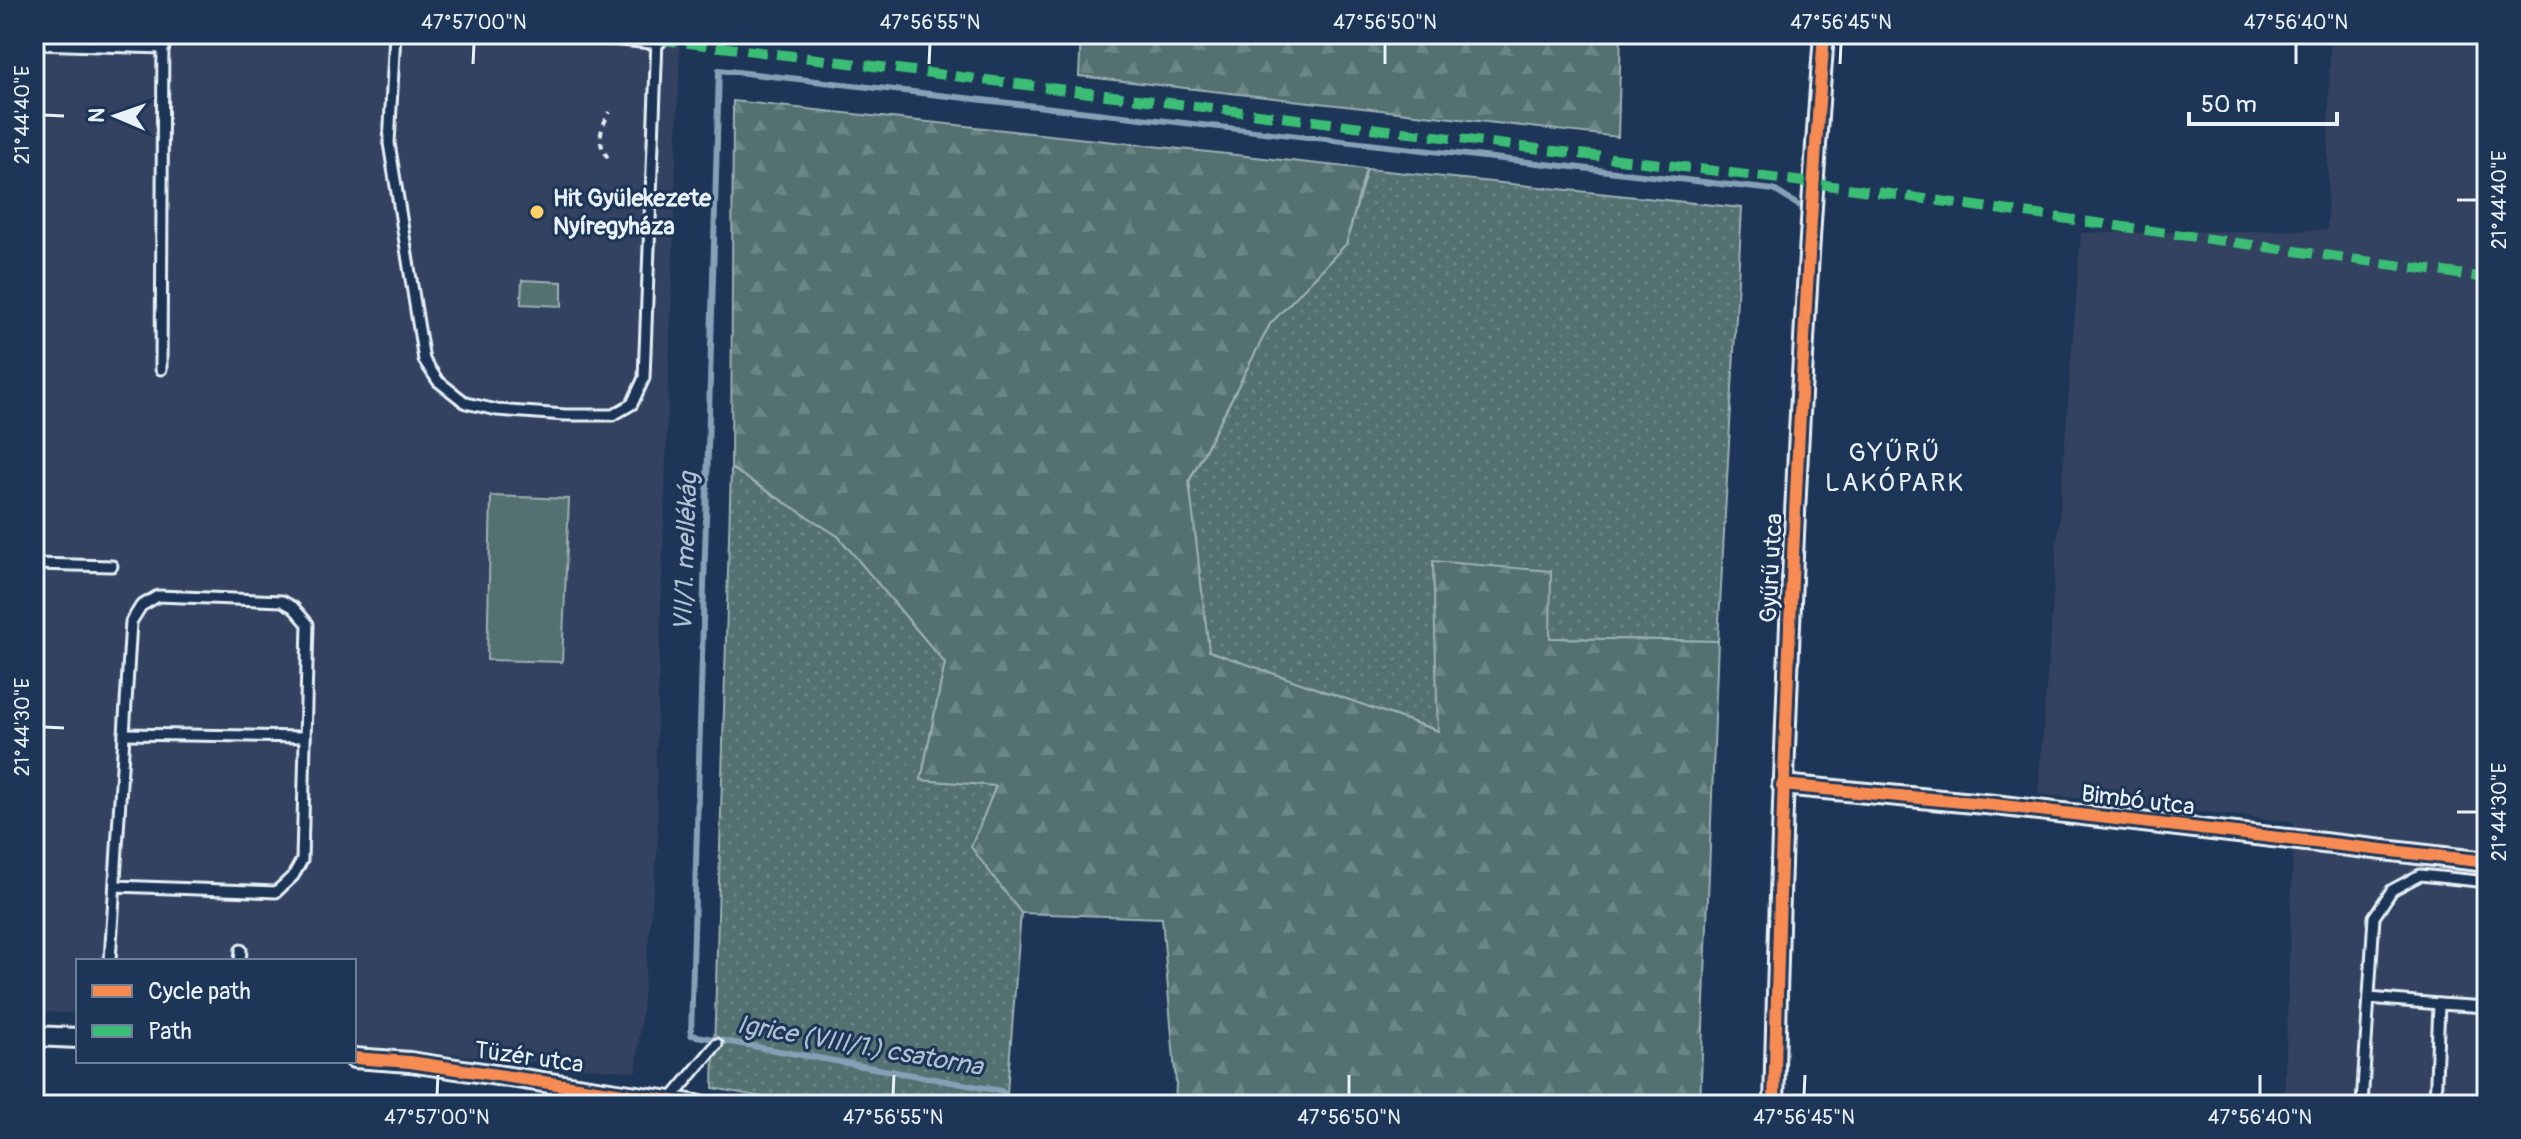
<svg xmlns="http://www.w3.org/2000/svg" width="2521" height="1139" viewBox="0 0 2521 1139" font-family="Pangolin,sans-serif">
  <style>
    .built { fill: #334260 }
    .grass { fill: url(#grass-dots); stroke: #9db1b4; stroke-width: 2 }
    .forest { fill: url(#forest-firs); stroke: #9db1b4; stroke-width: 2 }
    .pitch { fill: #527170; stroke: #9db1b4; stroke-width: 2 }
    .lines { fill: none; stroke-linecap: round; stroke-linejoin: round }
    .stream { stroke: #86a0b7; stroke-width: 6 }
    .service-casing { stroke: #e8f1f8; stroke-width: 15 }
    .minor-casing { stroke: #e8f1f8; stroke-width: 24 }
    .path { stroke: #e8f1f8; stroke-width: 4; stroke-dasharray: 6 6; stroke-linecap: butt }
    .service { stroke: #1d3557; stroke-width: 9 }
    .minor { stroke: #1d3557; stroke-width: 18 }
    .quiet { stroke: #3abd76; stroke-width: 10; stroke-dasharray: 20 10; stroke-linecap: butt }
    .cycleway-casing { stroke: #1d3557; stroke-width: 17 }
    .cycleway { stroke: #f68b52; stroke-width: 12 }
    .ticks { fill: none; stroke: #e8f1f8; stroke-width: 3 }
    .poi-dot { fill: #ffd166; stroke: #1d3557; stroke-width: 3 }
    .labels { text-anchor: middle; stroke-width: 6; stroke-linejoin: round; paint-order: stroke }
    .poi-label { font-size: 24px; font-weight: bold; fill: #e8f1f8; stroke: #1d3557; text-anchor: start }
    .street-label { font-size: 24px; fill: #e8f1f8; stroke: #1d3557 }
    .neighbourhood-label { font-size: 26px; letter-spacing: 2px; fill: #e8f1f8; stroke: #1d3557 }
    .water-label { font-size: 26px; font-style: italic; fill: #afc2d2; stroke: #1d3557 }
    .neatline { fill: none; stroke: #e8f1f8; stroke-width: 3 }
    .ticks-label { font-size: 20px; text-anchor: middle; fill: #e8f1f8 }
  </style>
  <defs>
    <pattern id="grass-dots" width="8" height="8" patternUnits="userSpaceOnUse" patternTransform="scale(2)"><rect width="8" height="8" fill="#527170"/><path d="M2 2h.1M6 6h.1" fill="none" stroke="#6b8685" stroke-width="1.8" stroke-linecap="round"/></pattern>
    <pattern id="forest-firs" width="22" height="20" patternUnits="userSpaceOnUse" patternTransform="scale(2)"><rect width="22" height="20" fill="#527170"/><path d="M5 1l3.5 6h-7zM16 11l3.5 6h-7z" fill="#6b8685"/></pattern>
  </defs>
  <rect width="100%" height="100%" fill="#1d3557"/>
  <filter id="ink" filterUnits="userSpaceOnUse"><feTurbulence type="fractalNoise" baseFrequency=".0125" numOctaves="2"/><feDisplacementMap in="SourceGraphic" scale="16" xChannelSelector="R" yChannelSelector="G"/><feConvolveMatrix kernelMatrix="1 2 1 2 8 2 1 2 1" color-interpolation-filters="sRGB"/></filter>
  <g filter="url(#ink)">
    <g class="built">
      <path d="M34,34H668L680,47L656,761L658,843L636,1072L354,1045V961H78V1014L34,1011Z"/>
      <path d="M2330,34H2487V1105H2284L2294,822L2038,794L2081,233L2327,230Z"/>
    </g>
    <g class="grass">
      <path d="M1367,169L1742,208L1718,641L1550,638L1433,562L1439,731L1209,652L1189,482L1270,324L1346,244Z"/>
      <path d="M731,468L838,536L945,663L921,780L996,785L972,847L1021,913L1006,1105H806L713,1088Z"/>
    </g>
    <g class="forest">
      <path d="M1081,34H1621L1618,137L1079,76Z"/>
      <path d="M733,101L1366,169L1346,244L1270,324L1189,481L1209,651L1438,731L1433,561L1551,571L1550,638L1718,641L1700,1105H1175L1176,1084L1162,918L1021,913L971,847L996,786L921,780L945,663L838,536L731,468Z"/>
    </g>
    <g class="pitch">
      <path d="M522,280L562,282V306L521,304Z"/>
      <path d="M491,496L569,499L562,662L487,660Z"/>
    </g>
    <g class="lines">
      <path class="stream" d="M1017,1105L1001,1091L691,1035L719,70L1774,190L1798,205"/>
      <defs>
        <g id="service">
          <path d="M395,34L389,143L424,360L438,381L466,403L497,410L565,415H613L632,404L644,378L657,39"/>
          <path d="M34,44L164,48"/>
          <path d="M161,369L163,34"/>
          <path d="M34,564L112,566"/>
          <path d="M124,734L305,737"/>
          <path d="M110,961C117,848 124,735 131,622L141,606L158,596L282,601L293,607L308,624L302,860L293,876L276,892L115,886"/>
          <path d="M240,961L241,950"/>
          <path d="M2369,998L2439,1004L2435,1105"/>
          <path d="M2439,1004L2487,1007"/>
          <path d="M670,1100L717,1044"/>
          <path d="M2362,1105L2374,917L2392,890L2420,875L2487,882"/>
        </g>
        <g id="minor">
          <path d="M606,34L657,39"/>
          <path d="M1782,785L1995,805L2487,862"/>
          <path d="M34,1036L78,1038"/>
          <path d="M354,1058L410,1062L697,1105"/>
          <path d="M1774,1105C1783,748 1797,390 1824,34"/>
        </g>
      </defs>
      <use href="#service" class="service-casing"/>
      <use href="#minor" class="minor-casing"/>
      <path class="path" d="M608,158C596,141 600,129 610,112"/>
      <use href="#service" class="service"/>
      <use href="#minor" class="minor"/>
      <path class="quiet" d="M657,39L1812,183L2487,278"/>
      <defs>
        <g id="cycleway">
          <path d="M1782,785L1995,805L2487,862"/>
          <path d="M354,1058L410,1062L697,1105"/>
          <path d="M1774,1105C1783,748 1797,390 1824,34"/>
        </g>
      </defs>
      <use href="#cycleway" class="cycleway-casing"/>
      <use href="#cycleway" class="cycleway"/>
    </g>
  </g>
  <path class="ticks" d="M473,64L474,44M929,64L930,44M1385,64V44M1840,64L1841,44M2296,64V44M44,115L64,116M2457,200H2477M44,727L64,728M2457,812H2477M437,1095L438,1075M893,1095L894,1075M1349,1095V1075M1804,1095L1805,1075M2260,1095V1075"/>
  <circle class="poi-dot" cx="537" cy="212" r="8"/>
  <g class="labels">
    <g class="poi-label">
      <text x="553" y="206">Hit Gyülekezete<tspan x="553" dy="28">Nyíregyháza</tspan></text>
    </g>
    <g class="street-label">
      <text transform="translate(1771 568) rotate(-87)" y="8">Gyűrű utca</text>
      <text transform="translate(2138 800) rotate(7)" y="8">Bimbó utca</text>
      <text transform="translate(529 1057) rotate(8)" y="8">Tüzér utca</text>
    </g>
    <g class="neighbourhood-label">
      <text x="1895" y="461">GYŰRŰ<tspan x="1895" dy="30">LAKÓPARK</tspan></text>
    </g>
    <g class="water-label">
      <text transform="translate(685 552) rotate(-88)" y="9">VII/1. mellékág</text>
      <text transform="translate(860 1045) rotate(10)" y="9">Igrice (VIII/1.) csatorna</text>
    </g>
  </g>
  <rect width="2521" height="1139" fill="none" stroke="#1d3557" stroke-width="88"/>
  <rect x="76" y="959" width="280" height="104" fill="#1d3557" stroke="#6e8097" stroke-width="2"/>
  <rect x="92" y="985" width="40" height="12" fill="#f68b52" stroke="#6e8097" stroke-width="2"/>
  <text x="148" y="999" font-size="24" fill="#e8f1f8">Cycle path</text>
  <rect x="92" y="1025" width="40" height="12" fill="#3abd76" stroke="#6e8097" stroke-width="2"/>
  <text x="148" y="1039" font-size="24" fill="#e8f1f8">Path</text>
  <g transform="translate(116 116) rotate(272)" stroke="#1d3557" stroke-width="6" paint-order="stroke">
  <path d="M0-6L14 30L0 20L-14 30Z" fill="#e8f1f8"/>
  <text y="-12" font-size="22" font-weight="bold" text-anchor="middle" fill="#e8f1f8">N</text>
  </g>
  <path d="M2189 112v12h148v-12" fill="none" stroke="#e8f1f8" stroke-width="4"/>
  <text x="2201" y="112" font-size="24" fill="#e8f1f8" stroke="#1d3557" stroke-width="6" paint-order="stroke">50 m</text>
  <rect x="44" y="44" width="2433" height="1051" class="neatline"/>
  <g class="ticks-label">
    <text x="474" y="29">47°57'00"N</text>
    <text x="930" y="29">47°56'55"N</text>
    <text x="1385" y="29">47°56'50"N</text>
    <text x="1841" y="29">47°56'45"N</text>
    <text x="2296" y="29">47°56'40"N</text>
    <text transform="translate(22 115) rotate(-90)" y="7">21°44'40"E</text>
    <text transform="translate(2499 200) rotate(-90)" y="7">21°44'40"E</text>
    <text transform="translate(22 727) rotate(-90)" y="7">21°44'30"E</text>
    <text transform="translate(2499 812) rotate(-90)" y="7">21°44'30"E</text>
    <text x="437" y="1124">47°57'00"N</text>
    <text x="893" y="1124">47°56'55"N</text>
    <text x="1349" y="1124">47°56'50"N</text>
    <text x="1804" y="1124">47°56'45"N</text>
    <text x="2260" y="1124">47°56'40"N</text>
  </g>
</svg>
